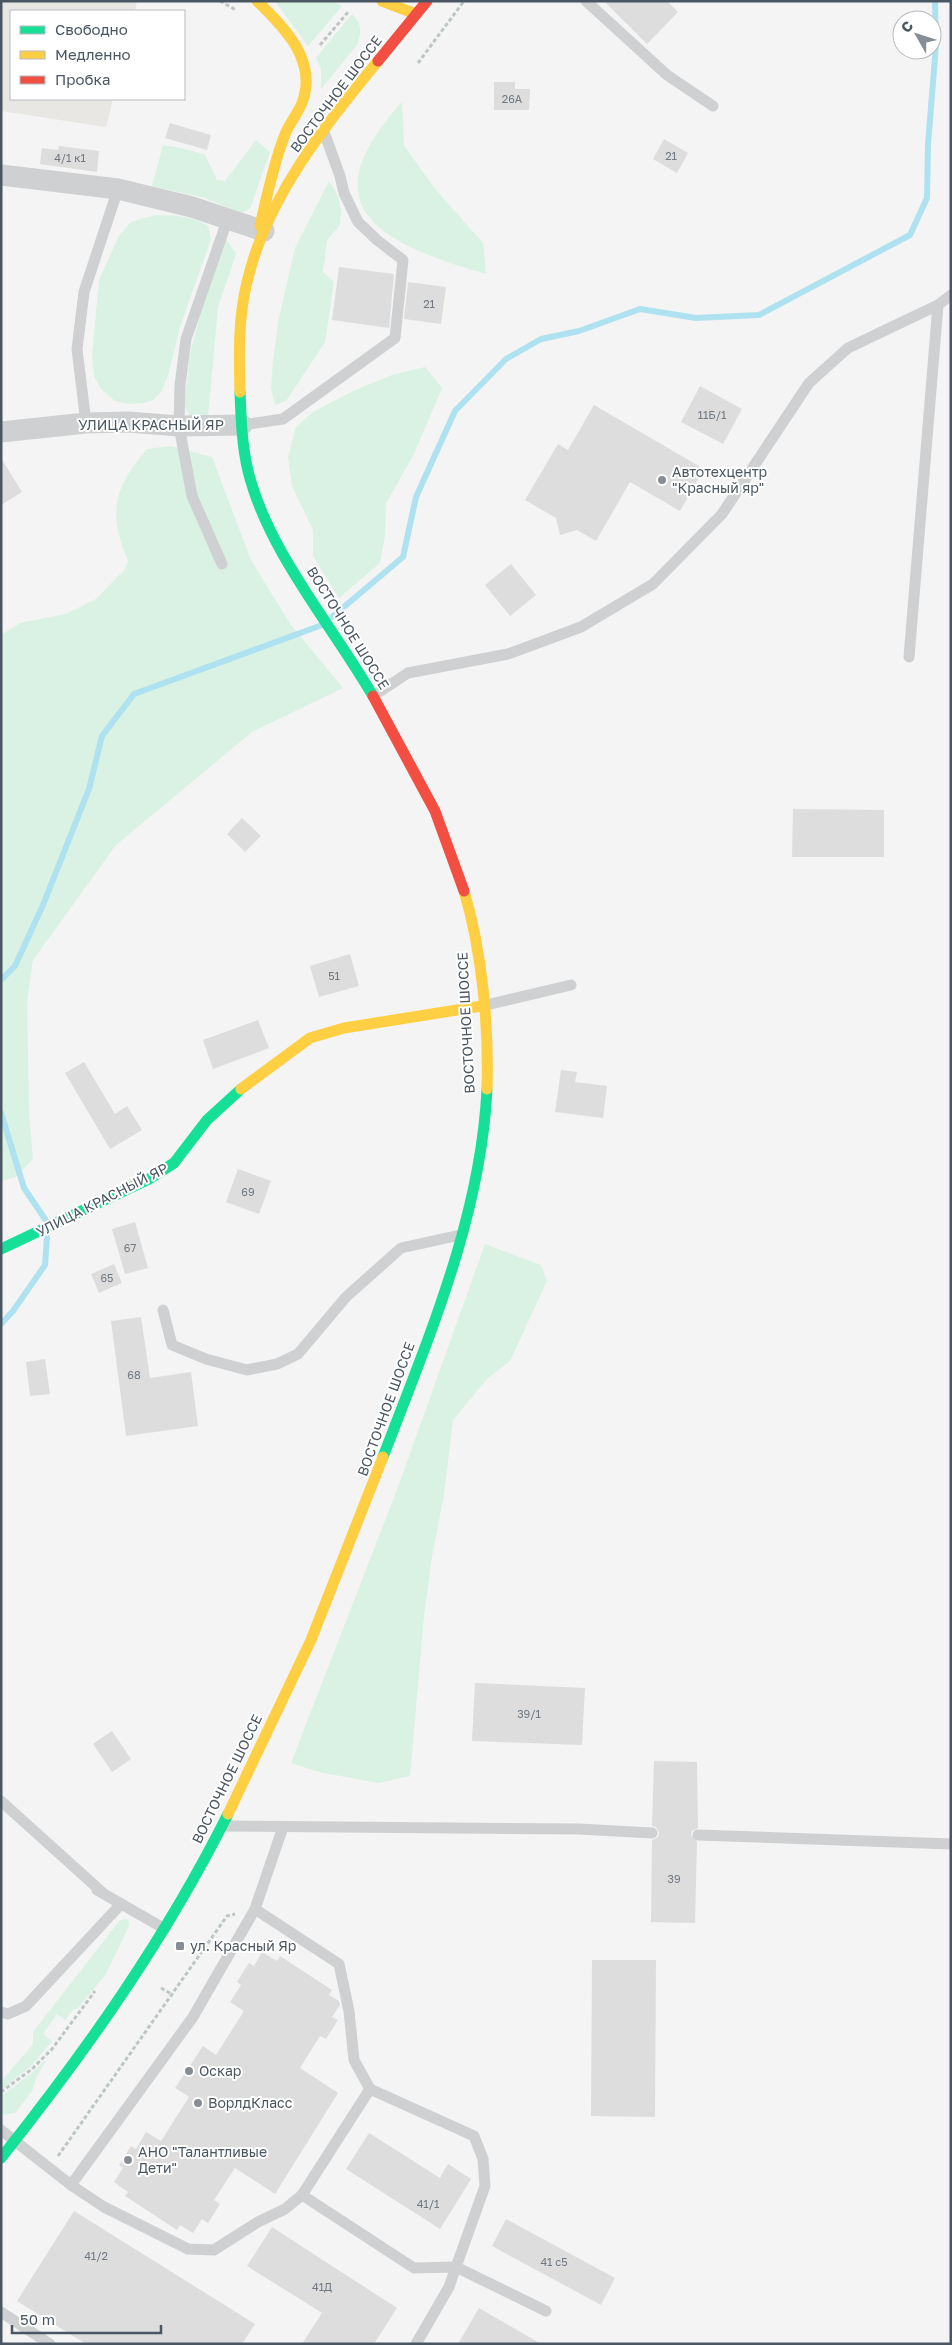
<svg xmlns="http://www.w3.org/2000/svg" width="952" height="2345" viewBox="0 0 952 2345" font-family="'Golos Text',sans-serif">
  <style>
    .commercial { fill: #e8e7e3 }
    .green { fill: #d9f2e3 }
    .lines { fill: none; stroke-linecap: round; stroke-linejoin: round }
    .stream { stroke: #aee2f0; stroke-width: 6 }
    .building { fill: #ddddde }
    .path { stroke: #bcc7c4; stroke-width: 3; stroke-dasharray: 4 2.5; stroke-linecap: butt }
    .lane { stroke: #ced0d2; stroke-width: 11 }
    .street { stroke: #ced0d2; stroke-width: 21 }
    .fast { stroke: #16e098; stroke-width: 11 }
    .slow { stroke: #ffcf43; stroke-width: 11 }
    .jam { stroke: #f24e42; stroke-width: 11 }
    .poi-dot { fill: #868d94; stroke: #fff; stroke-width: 2 }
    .labels { text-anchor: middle; stroke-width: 4; stroke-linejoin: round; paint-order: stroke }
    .number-label { font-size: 11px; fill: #707881 }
    .street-label { font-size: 14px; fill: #4a5661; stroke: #fff }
    .poi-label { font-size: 14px; fill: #4a5661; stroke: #fff; text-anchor: start }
  </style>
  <rect width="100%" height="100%" fill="#f4f4f4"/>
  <path class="commercial" d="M1,1H137L135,11H11V99H113L106,127L1,111Z"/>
  <g class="green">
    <path d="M275,1H332L342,6L308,46Z"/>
    <path d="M352,14C362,24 362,32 357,45L321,89V69L316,58Z"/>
    <path d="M402,102L404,146L436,190L483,243L486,274C383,244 305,209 402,102Z"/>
    <path d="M256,140L270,152L250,209L241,213L205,198L152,186L163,145C178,147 191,150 205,155L217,180L225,181Z"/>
    <path d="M329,181L338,196L341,211L340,225L327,240L323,272L334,282L325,342L286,401L275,405L271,388L273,361L278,323L295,248Z"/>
    <path d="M155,215C174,216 191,215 208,226L211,239L180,327L168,376L161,392L153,400L144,403L128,404L115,401L101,389L94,376L92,356L99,280L119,236L131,222Z"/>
    <path d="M225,237L236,254L218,307L208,417L194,425L185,407V400L190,355L202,306Z"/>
    <path d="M425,367L442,388L414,454L386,503L385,536L380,563L339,598L313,556V530L292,486L288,457L296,427L313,412L353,391L392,375Z"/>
    <path d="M171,446L212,457L251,560L291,625L343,688L252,732L116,845L33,960L27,1001L29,1111L33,1159L16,1177L1,1181V635L20,623L66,614L96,599L125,569L128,561C108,513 113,489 147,449Z"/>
    <path d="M485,1244L541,1265L547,1281L510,1361L487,1379L453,1420L444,1495L432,1556L424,1616L410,1776L378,1783L319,1772L291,1763L398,1487Z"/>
    <path d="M126,1919L129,1921V1926L106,1974L77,2009H74L65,2020L57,2014L43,2034L52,2041L31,2066L1,2090V2082L33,2044V2032L120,1920Z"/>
    <path d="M44,2061H46L37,2076L32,2091L15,2113L1,2115V2096L32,2073Z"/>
  </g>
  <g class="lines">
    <g class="stream">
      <path d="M332,617L403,557L416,497L455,411L506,359L541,339L579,331L640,309L696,318L759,315L910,235L927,198L928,144L936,45L935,1"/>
      <path d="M1,980L15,966L43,905L89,789L102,736L134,694L322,625"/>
      <path d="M1,1113L24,1188L47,1222"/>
      <path d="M1,1324L13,1311L45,1265L47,1237"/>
    </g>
  </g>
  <g class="building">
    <path d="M604,1H667L678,12L647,44Z"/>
    <path d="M494,82H515V89H530L529,110H494Z"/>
    <path d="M170,123L211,135L207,150L165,138Z"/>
    <path d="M664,139L688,153L677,173L653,159Z"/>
    <path d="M59,146L99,151L97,172L40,164L42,148L58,150Z"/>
    <path d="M339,267L394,274L389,328L332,320Z"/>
    <path d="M408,282L446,287L441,324L404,319Z"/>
    <path d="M700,386L742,409L723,444L681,422Z"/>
    <path d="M594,405L704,469L680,511L630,482L596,541L577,530L560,535L556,518L525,500L558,444L568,450Z"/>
    <path d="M1,458L22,492L1,505Z"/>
    <path d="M511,564L536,595L510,616L485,585Z"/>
    <path d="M793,809L884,810V857H792Z"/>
    <path d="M242,818L261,836L245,852L227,834Z"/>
    <path d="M350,954L359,986L319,997L310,966Z"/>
    <path d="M258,1020L269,1048L213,1069L203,1040Z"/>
    <path d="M84,1062L115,1114L127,1106L142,1130L110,1149L65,1073Z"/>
    <path d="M561,1070L577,1072L575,1082L607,1086L603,1118L555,1112Z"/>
    <path d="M238,1169L271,1181L259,1214L226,1202Z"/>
    <path d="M135,1222L148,1268L125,1274L112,1229Z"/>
    <path d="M114,1264L122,1283L99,1293L91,1274Z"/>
    <path d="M141,1317L150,1378L191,1372L198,1426L126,1436L111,1321Z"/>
    <path d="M45,1359L50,1394L30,1396L26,1362Z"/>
    <path d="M475,1683L585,1688L582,1745L472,1741Z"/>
    <path d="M112,1731L131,1759L112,1772L93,1744Z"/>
    <path d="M654,1761L697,1762L698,1828L692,1831L691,1835L697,1842L695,1923L651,1922L652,1840L658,1837L659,1833L656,1827L652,1826Z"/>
    <path d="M262,1952L277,1961L280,1956L332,1990L329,1995L339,2001L340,2005L332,2017L338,2020L326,2039L320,2036L300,2068L338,2093L275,2194L235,2168L214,2200L220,2204L208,2223L202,2219L193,2233L180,2225L177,2230L125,2196L128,2192L114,2182L123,2168L119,2165L131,2146L136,2149L146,2132L161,2141L189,2097L175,2088L203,2046L216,2055L244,2011L230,2002L241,1985L237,1982L249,1963L254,1966Z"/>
    <path d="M592,1960H656L655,2117L591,2116Z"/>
    <path d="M369,2133L440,2178L448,2164L471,2179L440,2229L346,2169Z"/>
    <path d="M74,2211L255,2324L242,2344H86L17,2301Z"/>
    <path d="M506,2219L615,2278L601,2305L492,2246Z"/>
    <path d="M272,2227L397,2308L374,2344H302L322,2313L247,2266Z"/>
    <path d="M479,2308L541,2344H458Z"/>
  </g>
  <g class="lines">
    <g class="path">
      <path d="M220,1L236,10"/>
      <path d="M320,45L349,11"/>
      <path d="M418,63L464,1"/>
      <path d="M161,1988L173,1995"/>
      <path d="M1,2092L32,2069L52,2049L95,1991"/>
      <path d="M58,2156L227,1916L235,1914"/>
    </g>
    <g class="lane">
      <path d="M586,1L667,75L713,106"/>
      <path d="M86,423L77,349L84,292L118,189"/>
      <path d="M242,425L283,419L395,338L403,260L377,240L358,222L344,193L340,176L324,132"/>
      <path d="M222,564L192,496L179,426L180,385L186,339L228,218"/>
      <path d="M909,657L938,305"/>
      <path d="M373,696L408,673L508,654L581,627L653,584L722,514L809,383L848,348L938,305L951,295"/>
      <path d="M482,1006L571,985"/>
      <path d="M163,1310L172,1345L206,1359L247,1370L277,1364L298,1354L346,1297L401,1248L460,1235"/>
      <path d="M1,1801L103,1893"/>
      <path d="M224,1826L579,1829L652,1833"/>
      <path d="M698,1835L951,1844"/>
      <path d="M97,1890L165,1929"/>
      <path d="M255,1909L339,1964L349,2011L354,2060L370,2089"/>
      <path d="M1,2012L8,2014L26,2006L121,1904"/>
      <path d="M1,2130L71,2185L104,2207L188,2249L214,2250L258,2222L285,2209L302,2195L370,2089L474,2136L483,2159L485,2186L456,2267L546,2311"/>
      <path d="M71,2185L193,2017L255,1909L283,1827"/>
      <path d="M302,2195L414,2268L456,2267L449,2287L416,2344"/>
      <path d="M1,2312L50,2344"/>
    </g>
    <g class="street">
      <path d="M1,175L118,189L192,207L264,231"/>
      <path d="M1,432L86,423L128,422L179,426L242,425"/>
    </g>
    <g class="fast">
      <path d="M240,392C241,419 242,446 248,471C268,552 332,625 373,696"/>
      <path d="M1,1249L149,1179L174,1163L207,1120L241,1089"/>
      <path d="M383,1457C428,1339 481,1217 487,1089"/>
      <path d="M1,2158C87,2050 166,1938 228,1814"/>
    </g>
    <g class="slow">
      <path d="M257,1C285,28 318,61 302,103C297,115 288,125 284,137C273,166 267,196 260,226"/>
      <path d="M382,1L416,14"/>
      <path d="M240,392C239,356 238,318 247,282C267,197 324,127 378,61"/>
      <path d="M464,891C482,951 489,1026 487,1089"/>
      <path d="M241,1089L310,1038L344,1028L482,1006"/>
      <path d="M228,1814L311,1640L383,1457"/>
    </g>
    <g class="jam">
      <path d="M378,61L427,1"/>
      <path d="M373,696L435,811L464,891"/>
    </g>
  </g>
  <g class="poi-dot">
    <circle cx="662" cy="480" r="5"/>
    <rect x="175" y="1941" width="10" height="10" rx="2.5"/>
    <circle cx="189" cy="2071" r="5"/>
    <circle cx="198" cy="2103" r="5"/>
    <circle cx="128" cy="2160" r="5"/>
  </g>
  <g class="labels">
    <g class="number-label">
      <text x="512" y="103">26А</text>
      <text x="671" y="160">21</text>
      <text x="70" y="162">4/1 к1</text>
      <text x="429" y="308">21</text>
      <text x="712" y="419">11Б/1</text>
      <text x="334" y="980">51</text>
      <text x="248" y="1196">69</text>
      <text x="130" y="1252">67</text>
      <text x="107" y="1282">65</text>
      <text x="134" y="1379">68</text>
      <text x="529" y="1718">39/1</text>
      <text x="674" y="1883">39</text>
      <text x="428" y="2208">41/1</text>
      <text x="96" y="2260">41/2</text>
      <text x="554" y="2266">41 с5</text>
      <text x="322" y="2291">41Д</text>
    </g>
    <g class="street-label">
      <text transform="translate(336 94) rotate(-53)" y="5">ВОСТОЧНОЕ ШОССЕ</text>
      <text x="151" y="430">УЛИЦА КРАСНЫЙ ЯР</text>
      <text transform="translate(348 628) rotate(58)" y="5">ВОСТОЧНОЕ ШОССЕ</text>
      <text transform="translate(466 1023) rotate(-93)" y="5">ВОСТОЧНОЕ ШОССЕ</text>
      <text transform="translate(102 1200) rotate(-27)" y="5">УЛИЦА КРАСНЫЙ ЯР</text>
      <text transform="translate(386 1409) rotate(-70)" y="5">ВОСТОЧНОЕ ШОССЕ</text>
      <text transform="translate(227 1779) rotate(-64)" y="5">ВОСТОЧНОЕ ШОССЕ</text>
    </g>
    <g class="poi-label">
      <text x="672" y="477">Автотехцентр<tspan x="672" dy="16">"Красный яр"</tspan></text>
      <text x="190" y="1951">ул. Красный Яр</text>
      <text x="199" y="2076">Оскар</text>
      <text x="208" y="2108">ВорлдКласс</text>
      <text x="138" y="2157">АНО "Талантливые<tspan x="138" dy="16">Дети"</tspan></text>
    </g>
  </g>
  <rect width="952" height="2345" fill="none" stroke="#4a5661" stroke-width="5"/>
  <rect x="10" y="10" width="175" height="90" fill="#ffffff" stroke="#b7bbc0"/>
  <rect x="20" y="26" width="25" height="8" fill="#16e098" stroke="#b7bbc0"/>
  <text x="55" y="35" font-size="15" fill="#4a5661">Свободно</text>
  <rect x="20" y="51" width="25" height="8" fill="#ffcf43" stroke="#b7bbc0"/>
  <text x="55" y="60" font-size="15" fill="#4a5661">Медленно</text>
  <rect x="20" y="76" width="25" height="8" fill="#f24e42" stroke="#b7bbc0"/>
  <text x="55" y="85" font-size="15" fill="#4a5661">Пробка</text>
  <g transform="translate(917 35) rotate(309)"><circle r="24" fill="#ffffff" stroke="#b7bbc0"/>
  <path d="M0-4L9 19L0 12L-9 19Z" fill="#868d94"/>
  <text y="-8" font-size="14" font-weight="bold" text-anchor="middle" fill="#4a5661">С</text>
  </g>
  <path d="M12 2325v8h149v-8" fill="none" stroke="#4a5661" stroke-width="2.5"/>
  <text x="20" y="2325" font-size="15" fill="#4a5661" stroke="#ffffff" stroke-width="4" paint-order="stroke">50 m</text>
</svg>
